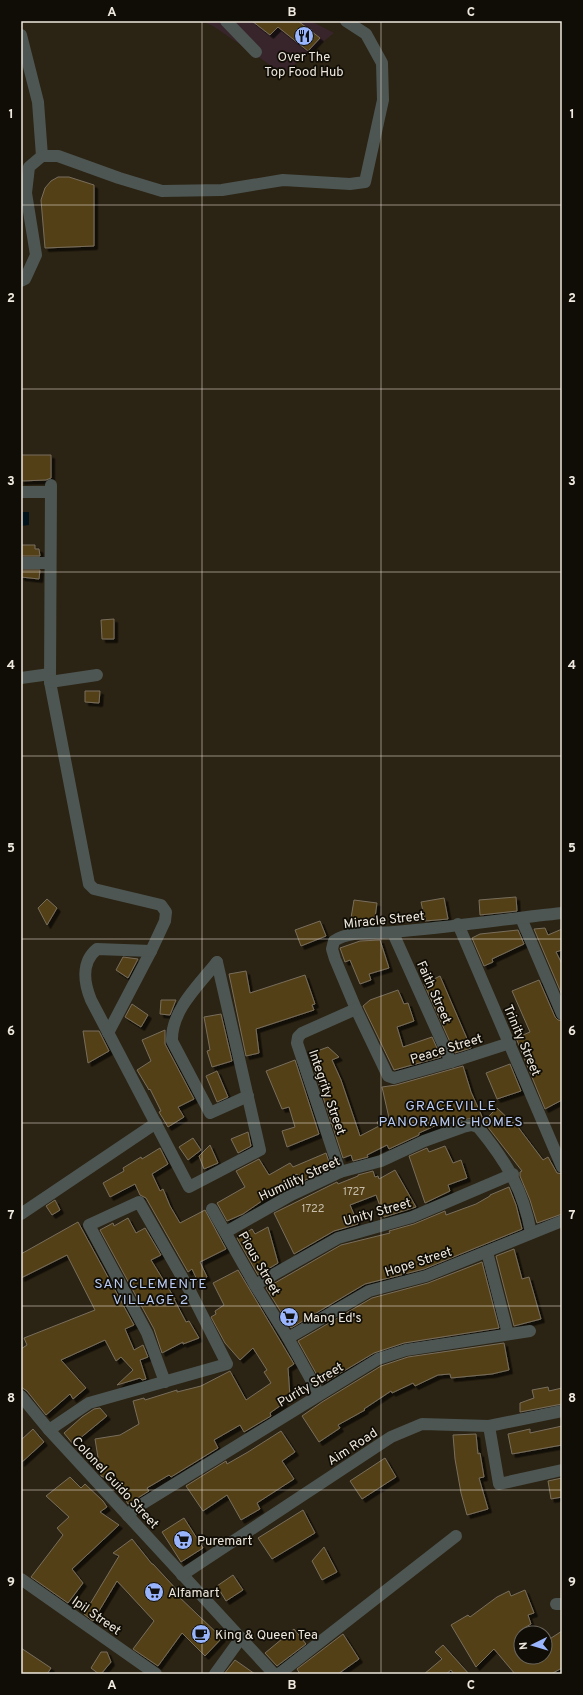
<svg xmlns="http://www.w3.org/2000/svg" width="583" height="1695" viewBox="0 0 583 1695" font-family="Overpass,sans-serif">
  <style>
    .commercial { fill: #38252b }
    .water { fill: #00131b }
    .building { fill: #534018; stroke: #786e5c; filter: url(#shadow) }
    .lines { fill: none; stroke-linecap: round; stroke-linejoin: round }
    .minor { stroke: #4d5652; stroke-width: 12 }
    .grid { fill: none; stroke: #eee8de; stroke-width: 1; stroke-opacity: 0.55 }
    .labels { text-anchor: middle; stroke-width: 3.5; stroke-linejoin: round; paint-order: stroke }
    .number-label { font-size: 11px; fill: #c7beac }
    .poi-label { font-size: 13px; fill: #eee8de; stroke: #100d06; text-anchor: start }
    .street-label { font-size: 13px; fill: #eee8de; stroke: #100d06 }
    .neighbourhood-label { font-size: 14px; letter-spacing: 1px; fill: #b9caf2; stroke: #100d06 }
    .neatline { fill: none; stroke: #eee8de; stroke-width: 1.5 }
    .grid-label { font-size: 13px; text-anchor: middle; font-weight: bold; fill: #eee8de }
  </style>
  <defs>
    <filter id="shadow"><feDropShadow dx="3.5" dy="3.5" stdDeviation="0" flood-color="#0009"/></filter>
  </defs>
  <rect width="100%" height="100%" fill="#2b2313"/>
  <path class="commercial" d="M201,21H311L334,33L283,74L213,26Z"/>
  <path class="water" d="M21,512H29V525L21,526Z"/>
  <g class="building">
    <path d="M252,21H298L320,38L308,51L278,27L270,35Z"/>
    <path d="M58,177H69L94,185V246L45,248L41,200L45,188L51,181Z"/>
    <path d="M21,455H51V478L46,480L21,481Z"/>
    <path d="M21,545H35V549H39L40,556H21Z"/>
    <path d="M21,570H40L39,579L21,577Z"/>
    <path d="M114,619V639H102L101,620Z"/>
    <path d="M85,691H100L99,703L85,702Z"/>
    <path d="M516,897L517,911L480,915L479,900Z"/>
    <path d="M444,898L448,919L425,921L421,902Z"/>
    <path d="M47,899L57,908L47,925L38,908Z"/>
    <path d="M354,900L377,903L374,925L350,924Z"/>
    <path d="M320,921L326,936L301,946L295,930Z"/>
    <path d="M545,928L548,935L562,929V950L556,952L562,964V995L534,929Z"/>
    <path d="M518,930L524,944L492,959L493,962L484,966L472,938L480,934Z"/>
    <path d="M380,940L389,968L369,974L371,980L360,984L350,960L345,962L340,948L360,941Z"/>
    <path d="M123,957L138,959L128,978L116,970Z"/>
    <path d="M246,971L250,993L305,975L315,1004L312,1005L314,1010L256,1029L259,1053L246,1056L229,974Z"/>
    <path d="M440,976L471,1048L455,1053L424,984Z"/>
    <path d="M539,980L555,1017L558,1020L562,1021V1100L545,1109L516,1038L530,1032L512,991Z"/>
    <path d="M398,990L404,1004L408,1003L414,1021L397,1027L403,1047L432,1037L441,1057L394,1070L363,1006L370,1000Z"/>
    <path d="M161,1000H176L170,1015L160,1014Z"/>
    <path d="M132,1004L148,1015L141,1027L125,1017Z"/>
    <path d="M221,1014L232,1061L212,1067L207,1051L210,1050L204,1017Z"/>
    <path d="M165,1030V1044L194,1099L178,1107L184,1117L168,1127L159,1112L161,1111L150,1089L149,1090L137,1070L151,1061L142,1040Z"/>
    <path d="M83,1031H99L109,1051L88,1063Z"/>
    <path d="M328,1047L339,1057L332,1060L341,1080L360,1136L379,1126L377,1122L389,1118L382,1087L396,1085L463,1066L471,1092L484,1121L497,1108L514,1124L515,1123L543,1160L548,1157L557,1173L562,1174V1214L537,1223L530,1200L520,1176V1172L522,1171L484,1122L474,1118L461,1120L441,1127L439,1124L419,1133V1135L389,1149L387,1145L367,1155L368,1157L353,1161L351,1155L343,1158L309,1054Z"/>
    <path d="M295,1060L319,1134L287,1147L282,1131L295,1127L289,1107L282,1109L266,1071Z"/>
    <path d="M510,1064L521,1091L497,1099L486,1073Z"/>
    <path d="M217,1071L228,1097L217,1102L206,1076Z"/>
    <path d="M248,1132L251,1146L238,1153L231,1139Z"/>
    <path d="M193,1138L201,1150L188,1160L179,1147Z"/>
    <path d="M210,1145L218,1163L204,1169L199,1156Z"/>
    <path d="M445,1146L453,1163L461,1160L467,1178L448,1185L450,1191L425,1203L409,1156L427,1148L429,1152Z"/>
    <path d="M160,1148L168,1164L152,1174L160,1191L163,1189L170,1206L180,1223L205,1210L226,1249L200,1262L207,1277L198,1282L192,1269L188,1272L146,1198L140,1195L135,1184L110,1197L103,1183L124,1171L123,1168L141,1157L142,1159Z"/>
    <path d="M326,1153L331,1168L301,1182L297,1174L273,1189L275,1192L243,1214L227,1221L217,1203L245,1187L236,1171L259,1159L269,1175L290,1163L293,1167Z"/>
    <path d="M395,1170L416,1207L384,1217L376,1195L350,1205L358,1224L334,1231L294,1254L274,1213L337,1182L338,1184L358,1176V1175L373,1171L375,1177L378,1176L379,1179Z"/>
    <path d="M509,1187L516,1205L522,1229L424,1269L365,1284L291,1328L266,1288L341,1245L390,1233L389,1231L414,1224L445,1211L446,1215L476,1204L490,1196V1195Z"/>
    <path d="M55,1200L60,1210L52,1215L46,1206Z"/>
    <path d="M128,1218L136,1233L145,1228L161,1255L151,1260L175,1299H174L186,1322L189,1321L199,1338L183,1344V1342L162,1353L154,1329L100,1230L113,1223L114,1226Z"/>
    <path d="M78,1222L134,1325L125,1329L134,1350L143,1345L148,1357L140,1360L146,1379L142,1380L140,1378L117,1385L133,1370L121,1357L116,1361L105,1340L61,1360L86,1388L73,1399L70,1394L46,1415L27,1391L21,1387V1349L27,1345L24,1338L95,1310L67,1255L21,1278V1254Z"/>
    <path d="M268,1227L278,1263L258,1275L237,1238L252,1229L255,1234Z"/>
    <path d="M514,1249L522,1279L529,1277L541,1319L514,1326L496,1256Z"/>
    <path d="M482,1262L499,1328L404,1343L374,1353L322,1384L298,1341L372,1298L428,1283Z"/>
    <path d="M238,1270L294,1364L288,1368L290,1397L282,1400L284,1403L270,1413L271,1416L244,1432L240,1425L214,1440L218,1448L171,1477L169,1475L147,1488L149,1491L128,1504L112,1476L108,1479L101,1476L95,1439L120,1435L139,1424L133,1401L144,1398L145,1400L177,1390V1392L201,1386L230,1371L246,1400L271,1383L264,1372L267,1370L253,1348L240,1360L225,1343L211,1317L216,1314L215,1311L224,1305L213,1283Z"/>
    <path d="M504,1343L509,1370L492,1374L451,1378L450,1374L438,1375L415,1386L413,1383L392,1393L391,1391L364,1409L365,1410L338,1425L340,1428L319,1442L302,1416L322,1402L381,1366L408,1357Z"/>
    <path d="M548,1387L549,1391L562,1388V1404L520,1412V1403L534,1398L532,1390Z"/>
    <path d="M100,1408L107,1416L73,1444L64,1433L82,1417L94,1409Z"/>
    <path d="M562,1426V1445L512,1454L508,1434L530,1429V1433Z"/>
    <path d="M33,1429L44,1442L21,1463V1440Z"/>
    <path d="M281,1431L295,1452L282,1461L294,1479L257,1503L260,1509L241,1520L227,1495L203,1511L186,1486L226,1461L227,1464L248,1452Z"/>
    <path d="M476,1434L478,1454L480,1453L484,1477L479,1478L488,1509L467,1515L461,1493L455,1459L453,1435Z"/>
    <path d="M385,1458L396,1477L362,1499L350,1481Z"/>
    <path d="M70,1477L81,1488L85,1484L103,1501L107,1507L100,1512L119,1525L72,1569L83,1583L68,1603L31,1577L63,1535L57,1528L69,1517L46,1496Z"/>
    <path d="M562,1478V1497L551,1499L548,1481Z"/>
    <path d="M303,1510L315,1533L272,1559L258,1538Z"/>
    <path d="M184,1518L203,1548L181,1562L162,1532Z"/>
    <path d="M132,1539L152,1564H153L177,1590L175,1593L222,1638L205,1656L182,1633L158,1666L133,1649L154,1621L117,1581L93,1621L84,1614L119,1556L113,1553Z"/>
    <path d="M324,1547L337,1572L322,1580L312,1561Z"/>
    <path d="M233,1575L243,1590L226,1601L217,1586Z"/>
    <path d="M525,1590L534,1613L528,1615L531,1624L521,1630V1657H545V1642L562,1631V1668L551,1674H515L494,1649L476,1667L451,1625L468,1615L470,1617L497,1597L509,1591L511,1596Z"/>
    <path d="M294,1629L306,1644L277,1666L265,1653Z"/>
    <path d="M343,1634L359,1659L338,1674H300L297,1669Z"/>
    <path d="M443,1645L469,1674H454L451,1670L446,1674H424L442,1659L435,1652Z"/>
    <path d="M21,1648L51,1668L47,1674H21Z"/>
    <path d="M101,1652H107L111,1662L101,1674H99L91,1668Z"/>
    <path d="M235,1660L255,1674H224Z"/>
  </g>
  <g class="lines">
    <g class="minor">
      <path d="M226,21L256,52"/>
      <path d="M21,35L38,102L42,156"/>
      <path d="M21,281L25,279L36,255L26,193L29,167L42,156H58L119,178L162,191L222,190L283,180L350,184L365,182L383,100L382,63L366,34L346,21"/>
      <path d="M51,485L50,682L89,884L94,889L161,905L166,912L165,921L151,951L108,1033"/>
      <path d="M21,492H50"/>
      <path d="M21,563H50"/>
      <path d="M21,678L50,674"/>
      <path d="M50,682L97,675"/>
      <path d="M521,918L562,1014"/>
      <path d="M458,924L562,1167"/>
      <path d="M393,933L451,1062"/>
      <path d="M151,951L97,949C81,962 84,983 91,1000L189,1187L260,1150L217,962"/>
      <path d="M217,962C199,985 171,1010 172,1041L210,1113L248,1096"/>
      <path d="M510,1043L451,1062L394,1078L388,1076L356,1009L335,959L332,949L334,941C350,930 375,934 394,932C450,927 506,919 562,913"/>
      <path d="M340,1172L297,1043L298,1037L302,1033L356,1009"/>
      <path d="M212,1209L255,1285L288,1338L319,1394"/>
      <path d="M21,1214L156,1123"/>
      <path d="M226,1232L291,1195L340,1172L381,1161L424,1141L463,1127L472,1125L478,1127C506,1161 523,1189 531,1233"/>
      <path d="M487,1252L508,1334"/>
      <path d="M255,1285L338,1238L412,1217L513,1174"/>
      <path d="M288,1338L369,1291L426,1276L562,1221"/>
      <path d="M21,1396L49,1430L274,1674"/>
      <path d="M489,1426L499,1484L562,1470"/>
      <path d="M49,1430L89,1403L227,1364L190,1291L139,1202L89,1225L147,1333L165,1382"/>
      <path d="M128,1516L134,1509L378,1359L406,1350L530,1331"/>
      <path d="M182,1575L391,1437L422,1424L489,1426L562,1411"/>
      <path d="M21,1579L156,1674"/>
      <path d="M556,1604H562"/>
      <path d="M215,1674L241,1638"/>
      <path d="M279,1674L456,1536"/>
    </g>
  </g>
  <path class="grid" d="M202,21V1674M381,21V1674M21,205H562M21,389H562M21,572H562M21,756H562M21,939H562M21,1123H562M21,1306H562M21,1490H562"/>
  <defs>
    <symbol id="restaurant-disc" viewBox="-11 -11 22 22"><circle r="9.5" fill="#99b5fd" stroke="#100d06"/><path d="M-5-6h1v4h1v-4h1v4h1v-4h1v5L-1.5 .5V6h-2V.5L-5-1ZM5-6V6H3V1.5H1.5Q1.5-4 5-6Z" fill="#111"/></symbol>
    <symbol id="supermarket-disc" viewBox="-11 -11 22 22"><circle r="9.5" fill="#99b5fd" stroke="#100d06"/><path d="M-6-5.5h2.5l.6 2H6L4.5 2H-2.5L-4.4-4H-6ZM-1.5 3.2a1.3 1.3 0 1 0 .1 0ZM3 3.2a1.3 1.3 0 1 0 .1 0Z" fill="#111"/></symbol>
    <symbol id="cafe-disc" viewBox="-11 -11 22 22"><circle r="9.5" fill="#99b5fd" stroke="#100d06"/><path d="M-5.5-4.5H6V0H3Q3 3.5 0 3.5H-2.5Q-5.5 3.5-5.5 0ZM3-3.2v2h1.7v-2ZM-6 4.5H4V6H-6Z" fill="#111"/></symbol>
  </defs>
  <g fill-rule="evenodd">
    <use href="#restaurant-disc" x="293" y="25" width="22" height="22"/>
    <use href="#supermarket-disc" x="278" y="1306" width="22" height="22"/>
    <use href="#supermarket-disc" x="172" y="1529" width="22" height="22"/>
    <use href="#supermarket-disc" x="143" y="1581" width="22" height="22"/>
    <use href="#cafe-disc" x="190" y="1623" width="22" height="22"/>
  </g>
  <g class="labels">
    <g class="number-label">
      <text x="354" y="1195">1727</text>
      <text x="313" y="1212">1722</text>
    </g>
    <g class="poi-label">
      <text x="304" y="61" text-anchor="middle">Over The<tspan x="304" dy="15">Top Food Hub</tspan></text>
      <text x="303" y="1322">Mang Ed's</text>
      <text x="197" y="1545">Puremart</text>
      <text x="168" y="1597">Alfamart</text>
      <text x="215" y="1639">King &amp; Queen Tea</text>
    </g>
    <g class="street-label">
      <text transform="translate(384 919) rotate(-6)" y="5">Miracle Street</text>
      <text transform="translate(435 992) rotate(66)" y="5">Faith Street</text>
      <text transform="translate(523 1040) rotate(67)" y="5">Trinity Street</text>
      <text transform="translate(446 1048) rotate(-17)" y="5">Peace Street</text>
      <text transform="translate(328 1092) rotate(71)" y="5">Integrity Street</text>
      <text transform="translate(299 1178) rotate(-25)" y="5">Humility Street</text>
      <text transform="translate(377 1211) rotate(-16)" y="5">Unity Street</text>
      <text transform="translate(418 1261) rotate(-18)" y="5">Hope Street</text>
      <text transform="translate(260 1263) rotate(60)" y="5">Pious Street</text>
      <text transform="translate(310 1384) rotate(-31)" y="5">Purity Street</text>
      <text transform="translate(352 1446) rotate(-33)" y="5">Aim Road</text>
      <text transform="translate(116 1482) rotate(47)" y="5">Colonel Guido Street</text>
      <text transform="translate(97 1615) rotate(35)" y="5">Ipil Street</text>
    </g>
    <g class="neighbourhood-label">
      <text x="451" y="1110">GRACEVILLE<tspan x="451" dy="16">PANORAMIC HOMES</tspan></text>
      <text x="151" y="1288">SAN CLEMENTE<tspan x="151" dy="16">VILLAGE 2</tspan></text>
    </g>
  </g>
  <rect width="583" height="1695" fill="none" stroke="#100d06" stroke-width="44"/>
  <g transform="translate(533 1645) rotate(265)"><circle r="19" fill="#100d06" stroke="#69655c"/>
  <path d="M0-3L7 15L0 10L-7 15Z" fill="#99b5fd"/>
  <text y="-6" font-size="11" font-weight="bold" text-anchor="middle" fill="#eee8de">N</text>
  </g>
  <rect x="22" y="22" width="539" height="1651" class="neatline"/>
  <g class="grid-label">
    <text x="112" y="16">A</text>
    <text x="292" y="16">B</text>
    <text x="471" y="16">C</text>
    <text x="11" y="118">1</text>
    <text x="572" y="118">1</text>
    <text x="11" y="302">2</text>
    <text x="572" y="302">2</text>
    <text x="11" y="485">3</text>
    <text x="572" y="485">3</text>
    <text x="11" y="669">4</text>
    <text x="572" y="669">4</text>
    <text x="11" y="852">5</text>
    <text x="572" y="852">5</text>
    <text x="11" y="1035">6</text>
    <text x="572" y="1035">6</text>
    <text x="11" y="1219">7</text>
    <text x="572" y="1219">7</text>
    <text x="11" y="1402">8</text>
    <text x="572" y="1402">8</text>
    <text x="11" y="1586">9</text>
    <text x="572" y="1586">9</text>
    <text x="112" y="1689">A</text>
    <text x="292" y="1689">B</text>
    <text x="471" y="1689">C</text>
  </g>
</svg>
